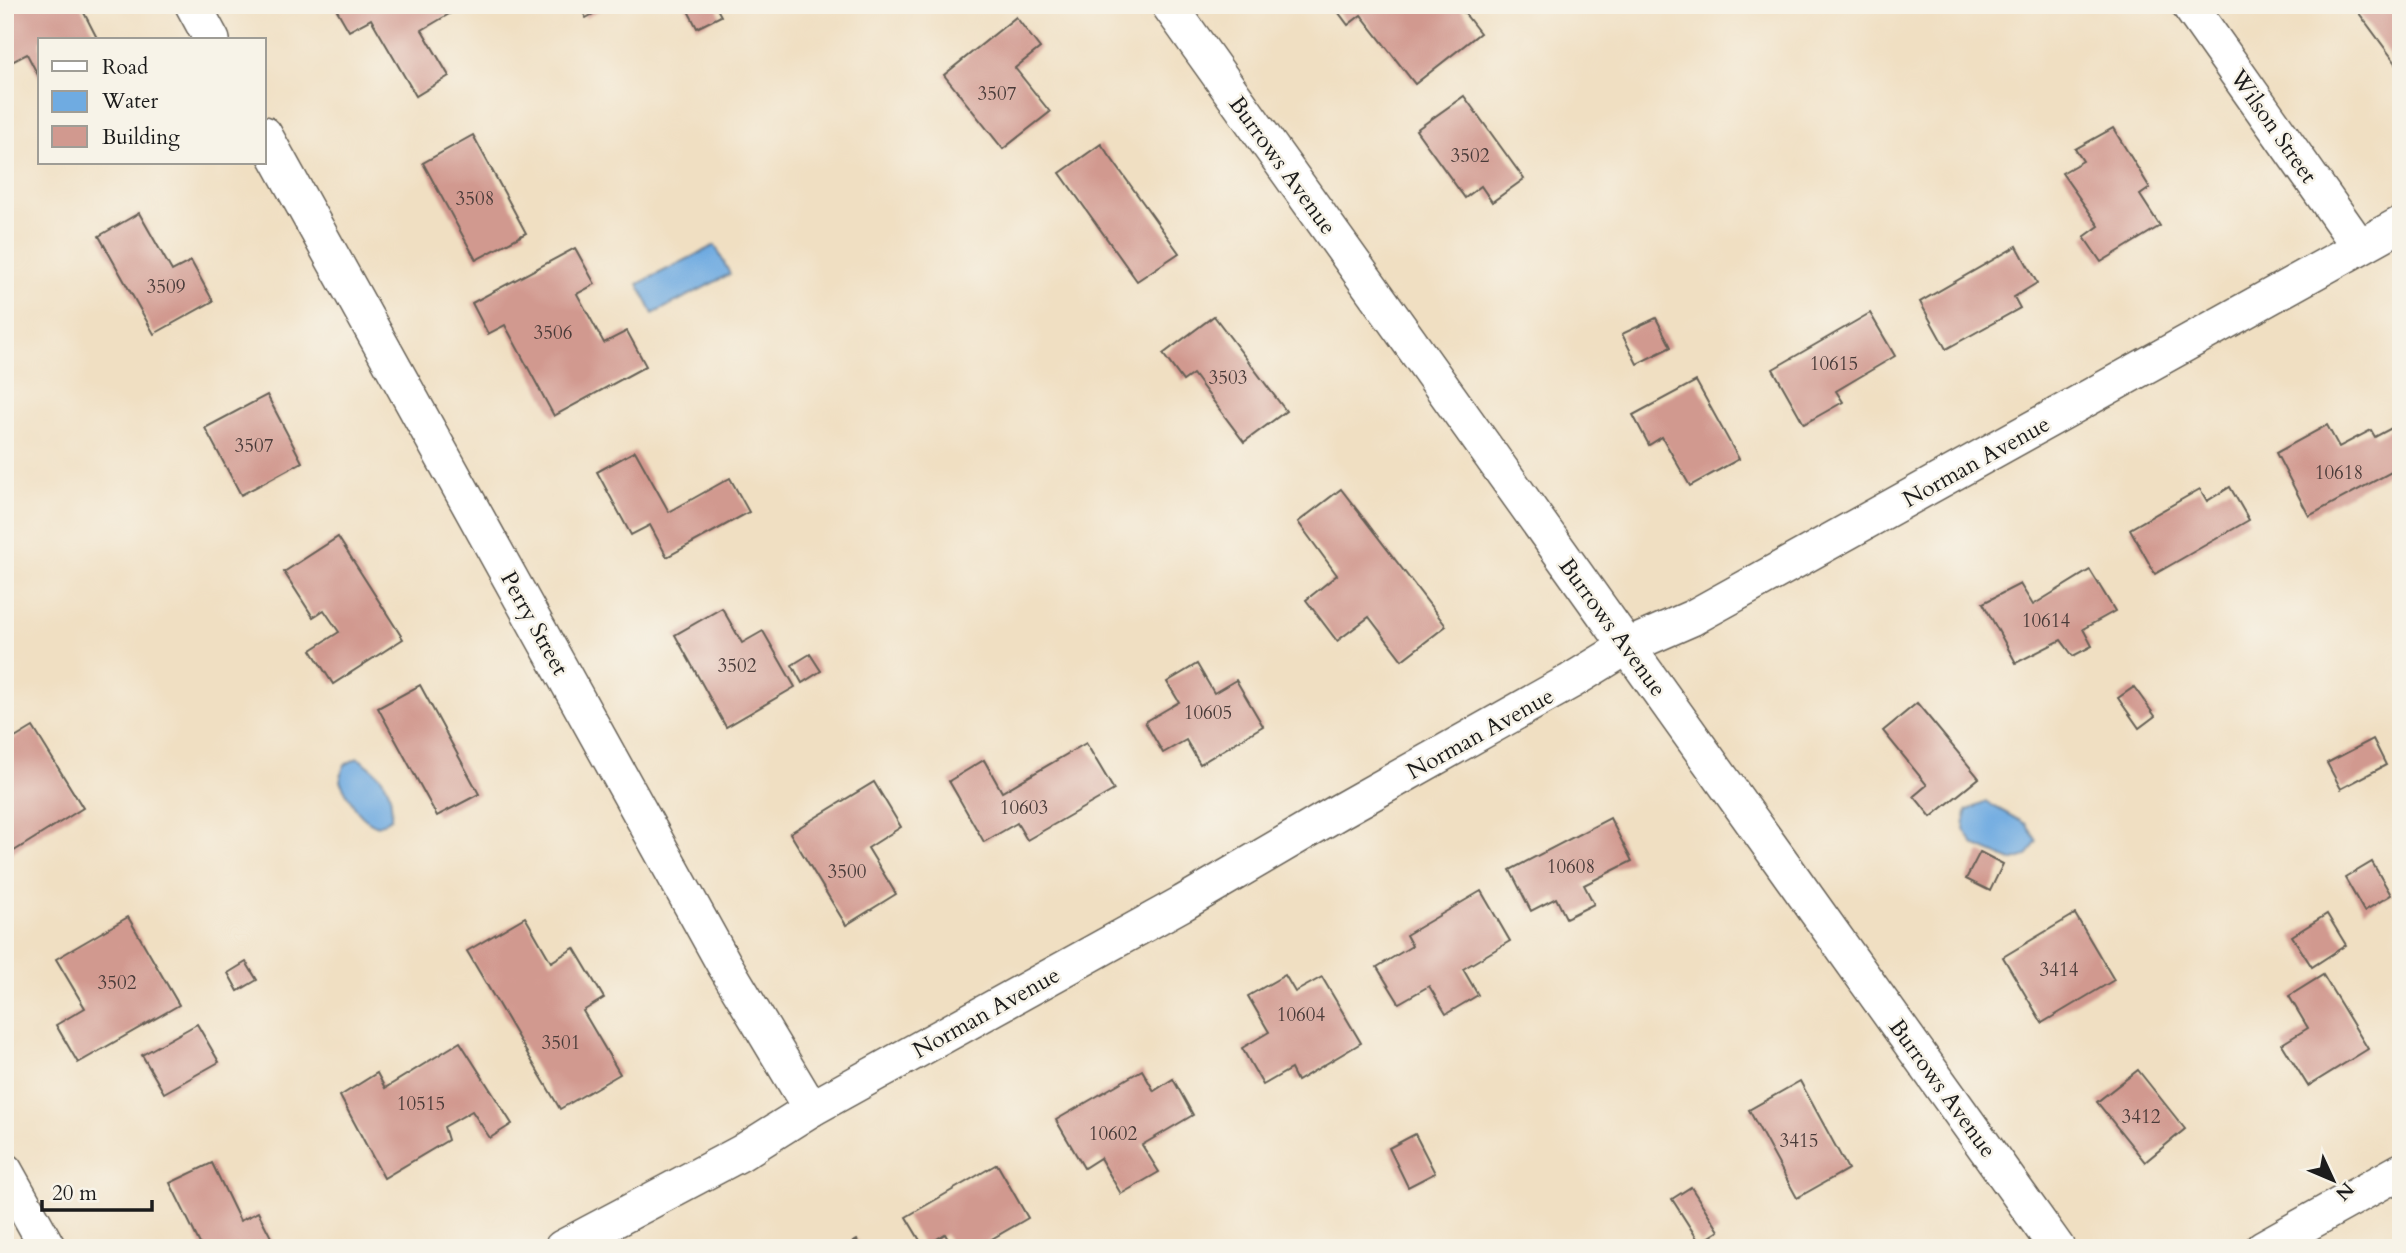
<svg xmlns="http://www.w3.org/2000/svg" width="2406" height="1253" viewBox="0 0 2406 1253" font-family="Cardo,serif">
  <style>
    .water { fill: #6fabe1; stroke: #46647e; stroke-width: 2 }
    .building { fill: #d1998f }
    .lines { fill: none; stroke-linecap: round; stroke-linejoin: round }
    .minor-casing { stroke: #666056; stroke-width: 38 }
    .minor { stroke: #fff; stroke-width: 35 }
    .labels { text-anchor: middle; stroke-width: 5; stroke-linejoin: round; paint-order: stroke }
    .number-label { font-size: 19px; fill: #493b39 }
    .street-label { font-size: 23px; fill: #1c1c1c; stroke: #f7f3e8 }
  </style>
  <rect width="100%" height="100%" fill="#f7f3e8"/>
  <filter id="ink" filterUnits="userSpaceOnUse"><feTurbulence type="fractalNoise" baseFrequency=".0143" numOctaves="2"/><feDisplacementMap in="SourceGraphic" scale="14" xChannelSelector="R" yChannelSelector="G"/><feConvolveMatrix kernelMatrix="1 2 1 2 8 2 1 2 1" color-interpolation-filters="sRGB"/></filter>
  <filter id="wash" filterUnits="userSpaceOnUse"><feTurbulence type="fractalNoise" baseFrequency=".00686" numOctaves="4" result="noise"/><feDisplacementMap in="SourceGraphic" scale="28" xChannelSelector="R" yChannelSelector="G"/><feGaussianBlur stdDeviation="1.57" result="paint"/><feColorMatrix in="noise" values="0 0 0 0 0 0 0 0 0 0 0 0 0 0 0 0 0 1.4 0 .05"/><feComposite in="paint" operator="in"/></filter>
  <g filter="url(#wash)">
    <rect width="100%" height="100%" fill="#f0dfc2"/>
    <g class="water">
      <path d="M715,245L730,274L653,314L638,284Z"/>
      <path d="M358,758C383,775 394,787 391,818L378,826C357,819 350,799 340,781L344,765Z"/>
      <path d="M1986,802L2026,824L2037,841L2027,856L2011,861L1974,845L1964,829L1966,811Z"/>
    </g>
    <g id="blocks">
      <g class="building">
        <path d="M5,5H80L98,40H40V79L27,54L6,65L5,64V28L8,27L5,21Z"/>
        <path d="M334,5H453L456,10L422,30L449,76L416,96L371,19L349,31Z"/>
        <path d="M579,5H609L586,18Z"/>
        <path d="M685,5H715L721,16L697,28Z"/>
        <path d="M1333,5H1458L1480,33L1415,84L1361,15L1348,25Z"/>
        <path d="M2353,5H2401V70Z"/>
        <path d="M1016,17L1040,48L1015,68L1050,112L1003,149L944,75Z"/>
        <path d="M1464,96L1524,179L1492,202L1481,186L1465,198L1416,130Z"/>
        <path d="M2113,128L2150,188L2140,195L2160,226L2101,262L2084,237L2099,226L2062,173L2083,161L2075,149Z"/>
        <path d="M473,135L526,233L476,260L423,163Z"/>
        <path d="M1101,144L1179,253L1137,281L1060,173Z"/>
        <path d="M139,213L172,271L191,261L213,301L154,334L99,236Z"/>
        <path d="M2017,246L2037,283L2014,297L2020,308L1946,349L1920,302Z"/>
        <path d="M575,248L595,284L577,294L604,343L627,331L646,366L554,416L505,325L488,334L472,303Z"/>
        <path d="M1870,313L1895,356L1836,391L1843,402L1804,424L1773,369Z"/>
        <path d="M1214,316L1286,411L1244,442L1193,374L1183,381L1163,354Z"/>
        <path d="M1656,318L1671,347L1637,364L1622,334Z"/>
        <path d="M1696,381L1739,459L1690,486L1662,437L1649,445L1633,415Z"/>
        <path d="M267,395L302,462L241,495L205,428Z"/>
        <path d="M2401,423V467L2309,516L2276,453L2327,425L2339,447L2371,430L2375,437Z"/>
        <path d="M635,451L669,512L730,478L749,512L667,557L650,525L631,535L597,472Z"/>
        <path d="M2230,487L2249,520L2155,574L2130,529L2200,489L2207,501Z"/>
        <path d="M1341,489L1446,626L1402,660L1369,617L1337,641L1306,600L1337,575L1298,522Z"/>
        <path d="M338,537L403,639L333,684L311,650L339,632L324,610L313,617L284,572Z"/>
        <path d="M2090,570L2115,611L2083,629L2092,646L2073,656L2061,640L2016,663L1983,603L2020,584L2033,605Z"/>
        <path d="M722,608L742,643L763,631L795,687L726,727L675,635Z"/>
        <path d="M810,654L821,671L802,683L792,665Z"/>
        <path d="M1197,664L1214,693L1236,680L1263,726L1200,764L1186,740L1163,753L1145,722L1179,702L1167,682Z"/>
        <path d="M420,685L479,794L437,816L378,708Z"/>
        <path d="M2134,687L2155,716L2139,728L2118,698Z"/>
        <path d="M1917,703L1979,778L1931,817L1914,796L1927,785L1883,731Z"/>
        <path d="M33,727L83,808L6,856L5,744Z"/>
        <path d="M2373,739L2386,765L2341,789L2327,763Z"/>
        <path d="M1086,743L1114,790L1027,840L1017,823L984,842L949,781L984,760L1002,792Z"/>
        <path d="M874,782L901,827L868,848L896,894L846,925L790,833Z"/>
        <path d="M1610,818L1632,861L1584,885L1594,904L1566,918L1556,898L1531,911L1510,870Z"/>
        <path d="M1980,852L2003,864L1990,891L1966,879Z"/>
        <path d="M2372,862L2391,895L2364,911L2345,878Z"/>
        <path d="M1481,891L1510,941L1463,969L1478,995L1446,1014L1429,986L1399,1003L1377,967L1412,946L1406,935Z"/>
        <path d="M2075,914L2114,980L2042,1023L2003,957Z"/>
        <path d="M2327,914L2346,945L2312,967L2292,936Z"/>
        <path d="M128,917L179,1005L78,1063L56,1025L85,1008L56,959Z"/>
        <path d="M525,917L551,962L574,948L604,998L583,1011L620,1074L560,1109L467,951Z"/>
        <path d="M246,962L257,980L238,991L228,973Z"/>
        <path d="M1285,975L1295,992L1322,977L1361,1043L1297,1081L1291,1069L1263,1085L1242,1048L1269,1032L1248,996Z"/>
        <path d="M2323,975L2368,1049L2308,1086L2282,1044L2308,1028L2289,996Z"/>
        <path d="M197,1024L219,1062L164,1093L142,1055Z"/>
        <path d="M460,1042L512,1124L490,1138L472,1111L444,1127L448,1140L384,1178L340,1096L377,1073L385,1088Z"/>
        <path d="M1142,1070L1154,1091L1173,1079L1193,1115L1142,1145L1159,1172L1121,1194L1100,1158L1084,1168L1056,1120Z"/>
        <path d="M2138,1070L2185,1129L2145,1162L2097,1102Z"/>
        <path d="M1800,1081L1848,1169L1797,1198L1749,1110Z"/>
        <path d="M1415,1134L1435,1173L1408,1187L1389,1148Z"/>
        <path d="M212,1163L240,1221L258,1212L274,1243L264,1248H202L170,1183Z"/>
        <path d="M997,1164L1028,1218L976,1248H953L945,1234L924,1247L906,1217Z"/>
        <path d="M1691,1187L1719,1231L1700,1243L1672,1199Z"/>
        <path d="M857,1240L861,1248H842Z"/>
      </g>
    </g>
  </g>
  <g filter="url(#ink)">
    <use href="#blocks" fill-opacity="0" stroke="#666056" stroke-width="2"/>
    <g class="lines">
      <defs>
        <g id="minor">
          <path d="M193,5L212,40"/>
          <path d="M1169,5L2057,1248"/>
          <path d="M2189,5L2359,246"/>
          <path d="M264,134L724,964L811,1109"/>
          <path d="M5,1171L48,1248"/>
          <path d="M562,1248L741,1153L811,1109L1183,903L1340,811L1571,681L1628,646L1692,618L2401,224"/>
          <path d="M2263,1248L2401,1171"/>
        </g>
      </defs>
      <use href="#minor" class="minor-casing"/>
      <use href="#minor" class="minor"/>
    </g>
  </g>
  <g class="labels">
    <g class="number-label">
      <text x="997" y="100">3507</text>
      <text x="1470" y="162">3502</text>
      <text x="475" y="205">3508</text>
      <text x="166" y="293">3509</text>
      <text x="553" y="339">3506</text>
      <text x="1834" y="370">10615</text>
      <text x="1228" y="384">3503</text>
      <text x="254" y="452">3507</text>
      <text x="2339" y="479">10618</text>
      <text x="2046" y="627">10614</text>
      <text x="737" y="672">3502</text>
      <text x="1208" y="719">10605</text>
      <text x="1024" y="814">10603</text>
      <text x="1571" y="873">10608</text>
      <text x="847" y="878">3500</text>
      <text x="2059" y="976">3414</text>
      <text x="117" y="989">3502</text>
      <text x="1301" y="1021">10604</text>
      <text x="561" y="1049">3501</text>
      <text x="421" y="1110">10515</text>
      <text x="2141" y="1123">3412</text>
      <text x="1113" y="1140">10602</text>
      <text x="1799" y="1147">3415</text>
    </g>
    <g class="street-label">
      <text transform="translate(2274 126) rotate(55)" y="8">Wilson Street</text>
      <text transform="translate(1283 165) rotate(54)" y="8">Burrows Avenue</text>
      <text transform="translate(1976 461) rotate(-29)" y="8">Norman Avenue</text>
      <text transform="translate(535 623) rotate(61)" y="8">Perry Street</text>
      <text transform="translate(1613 627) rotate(54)" y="8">Burrows Avenue</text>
      <text transform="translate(1480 733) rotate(-29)" y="8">Norman Avenue</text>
      <text transform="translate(986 1012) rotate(-29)" y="8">Norman Avenue</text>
      <text transform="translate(1943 1088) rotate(54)" y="8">Burrows Avenue</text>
    </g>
  </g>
  <rect width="2406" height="1253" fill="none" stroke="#f7f3e8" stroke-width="28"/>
  <rect x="38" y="38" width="228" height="126" fill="#f7f3e8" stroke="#9f9d96" stroke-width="2"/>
  <rect x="52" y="61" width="35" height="10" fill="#ffffff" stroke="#9f9d96" stroke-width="2"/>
  <text x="102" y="74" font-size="21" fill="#1c1c1c">Road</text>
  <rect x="52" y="91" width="35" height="21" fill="#6fabe1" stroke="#9f9d96" stroke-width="2"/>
  <text x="102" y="108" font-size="21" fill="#1c1c1c">Water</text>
  <rect x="52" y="126" width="35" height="21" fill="#d1998f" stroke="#9f9d96" stroke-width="2"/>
  <text x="102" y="144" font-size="21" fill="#1c1c1c">Building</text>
  <g transform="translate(2333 1180) rotate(134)" stroke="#f7f3e8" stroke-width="5" paint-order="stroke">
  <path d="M0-5L12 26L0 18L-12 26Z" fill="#1c1c1c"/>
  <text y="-10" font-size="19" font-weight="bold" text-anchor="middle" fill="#1c1c1c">N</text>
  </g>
  <path d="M42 1200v10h110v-10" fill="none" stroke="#1c1c1c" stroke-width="3.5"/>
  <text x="52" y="1200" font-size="21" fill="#1c1c1c" stroke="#f7f3e8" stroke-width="5" paint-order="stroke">20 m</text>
</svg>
